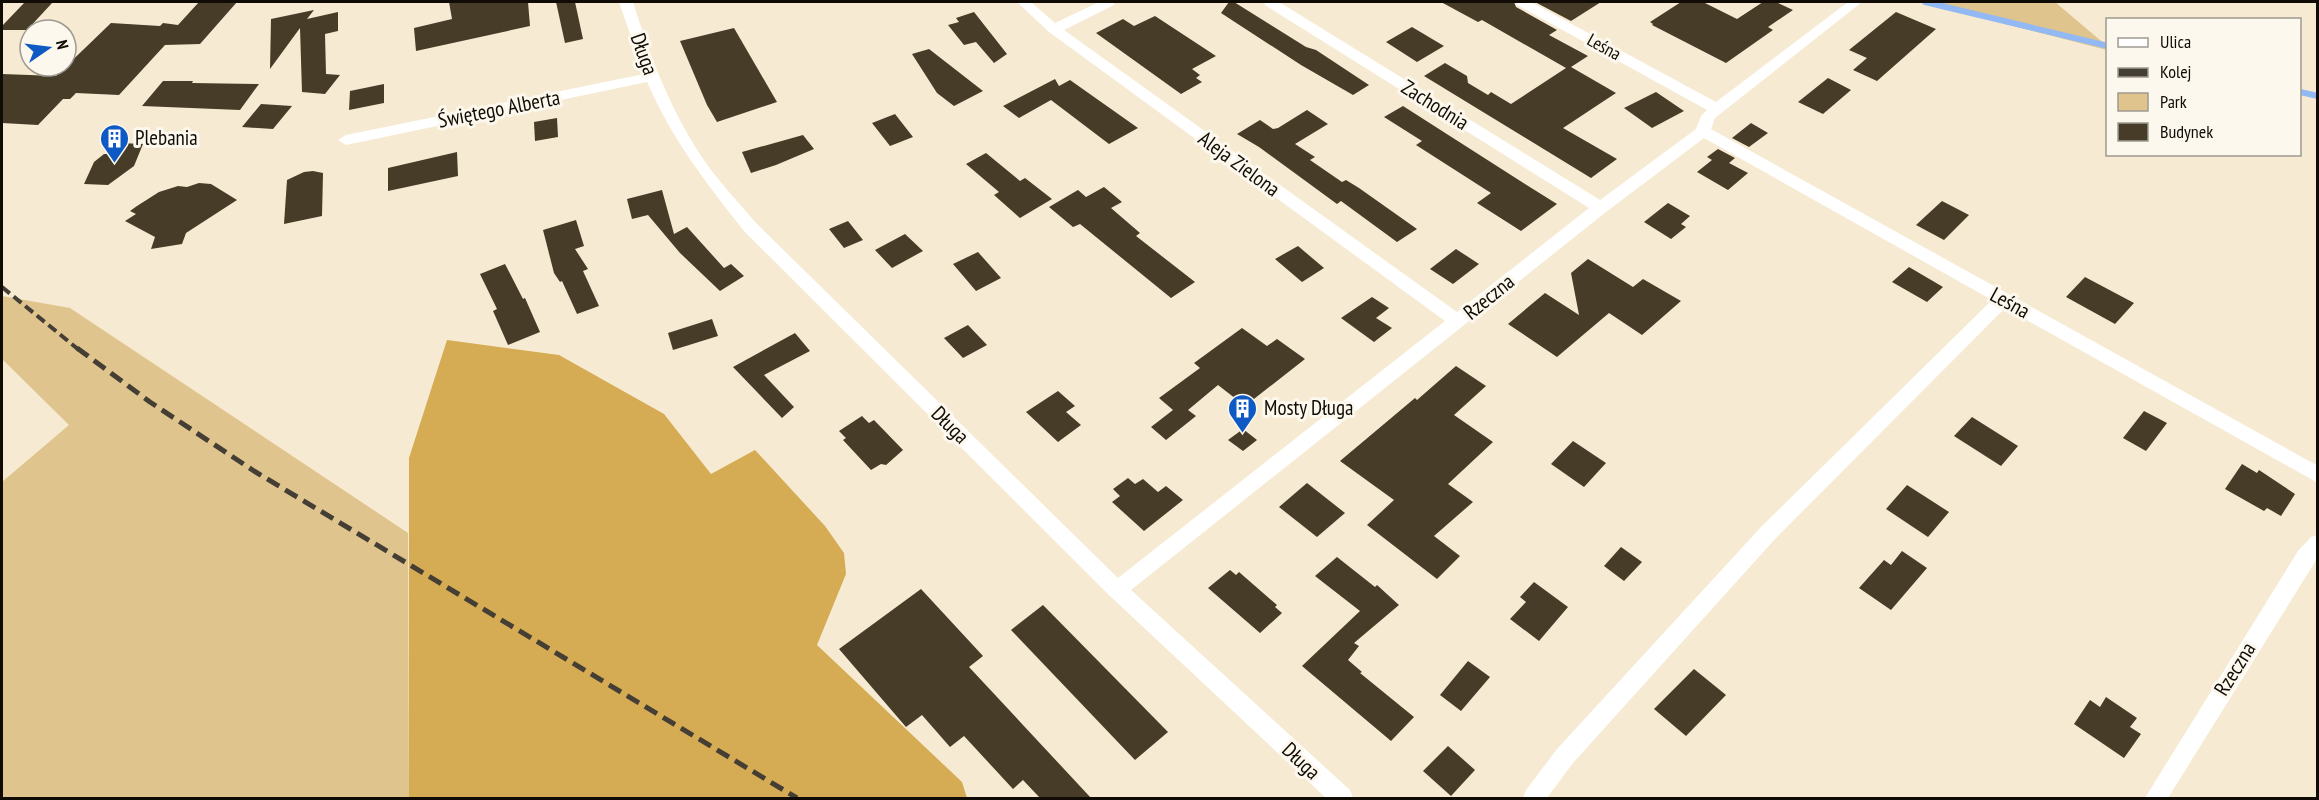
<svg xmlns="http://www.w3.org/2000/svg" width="2319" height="800" viewBox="0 0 2319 800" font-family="'PT Sans Narrow',sans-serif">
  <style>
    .green { fill: #dfc48d }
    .forest { fill: #d5ab53 }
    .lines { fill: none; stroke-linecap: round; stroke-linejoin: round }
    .stream { stroke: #93b9f4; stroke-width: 6 }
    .building { fill: #463c28 }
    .street { fill: #fff; fill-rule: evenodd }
    .rail-far1 { stroke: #443e34; stroke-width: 4; stroke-dasharray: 10 5; stroke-linecap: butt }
    .rail { stroke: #443e34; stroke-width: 5; stroke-dasharray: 14 7; stroke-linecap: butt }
    .labels { text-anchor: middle; stroke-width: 6; stroke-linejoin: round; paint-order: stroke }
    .far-street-label { font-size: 18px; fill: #100c05; stroke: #fdf8ee }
    .street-label { font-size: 21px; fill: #100c05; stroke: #fdf8ee }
    .poi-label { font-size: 21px; fill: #100c05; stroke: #fdf8ee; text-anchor: start }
  </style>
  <rect width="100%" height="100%" fill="#f6ead2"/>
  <g class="green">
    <path d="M1919,2H2055L2107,46V50Z"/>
    <path d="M2,296L70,308L408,533L409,798H2V482L69,425L2,359Z"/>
  </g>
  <path class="forest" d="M447,340L559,355L664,414L711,474L755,450L825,526L844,553L846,574L817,645L962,782L967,798H409V458Z"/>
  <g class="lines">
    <g class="stream">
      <path d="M1925,2L2108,46"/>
      <path d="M2300,92L2318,96"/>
    </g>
  </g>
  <g class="building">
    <path d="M25,2H53L27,30H2V26Z"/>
    <path d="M199,2H237L200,44L165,45L119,95L76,93L70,99H63L38,125L2,123V74L56,76L111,23L160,26L163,23L178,25Z"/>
    <path d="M449,2H528L530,26L416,51L414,28L452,19Z"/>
    <path d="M556,2H575L583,39L565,43Z"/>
    <path d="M1229,2H1234L1306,47L1316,50L1369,85L1353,95L1301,65L1221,13Z"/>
    <path d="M1441,2H1514L1516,7L1557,30L1549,35L1588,56L1571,67L1616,93L1563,128L1617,159L1591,178L1424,76L1445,63L1467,76L1468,83L1488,95L1491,92L1511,104L1566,68L1482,20L1478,22Z"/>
    <path d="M1535,2H1601L1571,21Z"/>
    <path d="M1681,2H1703L1737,19L1763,2H1776L1793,10L1768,27L1773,30L1726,63L1652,25L1653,24L1650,22Z"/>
    <path d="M314,10L307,19L338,12V31L325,34L326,74L340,75L325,94L302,92L300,28L270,69L271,19Z"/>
    <path d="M974,12L1007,54L994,63L976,42L964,45L948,25L959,22L956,18Z"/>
    <path d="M1896,12L1936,29L1877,81L1853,70L1867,58L1849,50Z"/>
    <path d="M1155,16L1216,56L1192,69L1200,75L1196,78L1202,82L1181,94L1096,33L1123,19L1134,26Z"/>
    <path d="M1412,27L1444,46L1417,62L1386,42Z"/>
    <path d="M734,28L777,102L717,122L707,105L680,41Z"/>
    <path d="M929,49L983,91L954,106L937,93L912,54Z"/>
    <path d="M1828,78L1851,90L1823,114L1798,102Z"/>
    <path d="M1055,79L1059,86L1070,80L1138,128L1109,144L1051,100L1019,118L1003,106Z"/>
    <path d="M163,81H193L192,83L259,84L240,110L142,106Z"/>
    <path d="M384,84V103L349,110L350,91Z"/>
    <path d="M1656,92L1684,111L1652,128L1624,108Z"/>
    <path d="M261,104L292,106L273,129L242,127Z"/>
    <path d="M1403,106L1525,184L1557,204L1521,231L1477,203L1491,193L1416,145L1422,141L1384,117Z"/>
    <path d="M1307,110L1328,124L1295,144L1315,157L1310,160L1342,182L1346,180L1359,188L1417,229L1397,242L1341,201L1337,204L1259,147L1237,134L1260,120L1273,129L1278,128Z"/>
    <path d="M895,114L913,137L890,146L872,123Z"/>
    <path d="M557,118L558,137L535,141L534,122Z"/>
    <path d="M1751,123L1768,133L1749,147L1732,138Z"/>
    <path d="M803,135L814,149L776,165L751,173L742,152Z"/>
    <path d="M120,143L143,144L134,166L108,185L84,184L94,162L104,154H109Z"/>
    <path d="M1718,149L1735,158L1729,163L1748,173L1728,190L1697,172L1712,160L1707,157Z"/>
    <path d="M457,152L458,176L388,191V168Z"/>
    <path d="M986,153L1020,181L1025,178L1052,199L1020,218L994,195L999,192L966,164Z"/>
    <path d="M313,171L323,173L322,216L284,224L287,180L304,172Z"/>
    <path d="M199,183L211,184L237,200L186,233L182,244L151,249L155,237L125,221L136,214L130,211L137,206L159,192L178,186L187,187Z"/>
    <path d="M1104,187L1122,202L1111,208L1140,233L1136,236L1195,282L1171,298L1080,224L1073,227L1049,207L1078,190L1086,197Z"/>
    <path d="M662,190L674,234L687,227L724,268L731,264L744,276L720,291L680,253L648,215L632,219L627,199Z"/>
    <path d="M1942,201L1969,215L1944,240L1916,225Z"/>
    <path d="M1668,203L1690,216L1681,224L1686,227L1671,239L1644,222Z"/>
    <path d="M576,220L584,246L575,249L588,269L583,271L599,306L577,314L562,281L560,282L554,273L543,230Z"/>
    <path d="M848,221L863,240L844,248L829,229Z"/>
    <path d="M905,234L923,251L892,268L875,250Z"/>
    <path d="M1298,246L1324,268L1302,282L1275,259Z"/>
    <path d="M1456,249L1479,264L1453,284L1430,269Z"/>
    <path d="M978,252L1001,278L976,291L953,264Z"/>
    <path d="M1588,259L1633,287L1643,279L1681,301L1642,335L1609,313L1557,357L1508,324L1545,293L1579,315L1571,273Z"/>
    <path d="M505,264L523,299L525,298L540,332L508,345L493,311L497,309L480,274Z"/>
    <path d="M1909,267L1943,287L1927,302L1892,282Z"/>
    <path d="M2085,277L2134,303L2115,324L2066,297Z"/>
    <path d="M1372,297L1389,308L1376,318L1392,328L1374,342L1341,318Z"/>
    <path d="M712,319L718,336L673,350L668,333Z"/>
    <path d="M968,325L987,345L963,358L944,338Z"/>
    <path d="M1242,328L1267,346L1277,339L1305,359L1245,406L1218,385L1188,410L1196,416L1166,440L1151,427L1173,410L1159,398L1200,368L1194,363Z"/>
    <path d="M795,333L810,351L764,375L794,407L782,418L733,367Z"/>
    <path d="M1456,366L1486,386L1454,415L1493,442L1448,484L1473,502L1434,536L1460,556L1437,579L1367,525L1394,500L1340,461L1415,398L1417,400Z"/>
    <path d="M1058,391L1075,406L1066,412L1081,425L1058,442L1026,412Z"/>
    <path d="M2144,411L2167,423L2146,451L2123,438Z"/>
    <path d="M862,416L869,423L874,420L903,450L886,465L881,464L871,470L843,440L846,438L839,431Z"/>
    <path d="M1972,417L2018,446L2001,466L1954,436Z"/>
    <path d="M1243,429L1257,440L1243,451L1228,440Z"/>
    <path d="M1573,441L1606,463L1584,487L1551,464Z"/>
    <path d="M2242,464L2257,473L2259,470L2295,494L2281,516L2267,508L2264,511L2225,489Z"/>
    <path d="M1128,478L1135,484L1143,479L1158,492L1166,486L1183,500L1144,531L1112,502L1120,496L1113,489Z"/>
    <path d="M1307,483L1345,513L1317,537L1279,507Z"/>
    <path d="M1907,485L1949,512L1928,537L1886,509Z"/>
    <path d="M1621,547L1642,562L1624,581L1604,566Z"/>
    <path d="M1902,551L1927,568L1891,610L1859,588L1884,560L1891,565Z"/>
    <path d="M1337,557L1375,587L1377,585L1399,605L1354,643L1359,646L1348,660L1362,672L1360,673L1414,717L1391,741L1302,666L1360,611L1315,576Z"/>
    <path d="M1230,570L1236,575L1239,572L1277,605L1275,607L1282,613L1260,633L1208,588Z"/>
    <path d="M1534,582L1568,607L1539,641L1510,619L1526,602L1520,597Z"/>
    <path d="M921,589L983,656L969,667L1091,798H1040L1023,780L1013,789L964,736L950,747L922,715L906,727L839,649Z"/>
    <path d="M1043,605L1168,732L1135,760L1011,630Z"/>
    <path d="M1468,661L1490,677L1461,711L1440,695Z"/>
    <path d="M1694,669L1726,695L1686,736L1654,709Z"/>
    <path d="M2106,697L2137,718L2130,727L2141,734L2124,758L2074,724L2090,700L2100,707Z"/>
    <path d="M1448,746L1475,770L1451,796L1423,771Z"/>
  </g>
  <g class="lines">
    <g class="street">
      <path d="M619,2H633C651,60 673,116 708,166C723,186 740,204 756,223L1118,578L1445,321L1049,32L1017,2H1031L1055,23L1099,2H1115L1114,5L1064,30L1457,312L1589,208L1265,5L1264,2H1279L1600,200L1696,129L1701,116L1707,110L1517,5L1516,2H1531L1716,102L1848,2H1862L1715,118L1711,129L2318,466V483L2005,308L1775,539L1573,763L1547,798H1523L1526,790L1557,749L1761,527L1992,300L1704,138L1606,212L1131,590L1350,790L1353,798H1326L1110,596L744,231C705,181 673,141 647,82L346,145L338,140L346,135L644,74Z"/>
      <path d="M2318,535V557L2168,798H2145L2298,551L2311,537Z"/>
    </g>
    <path class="rail-far1" d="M2,287L79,350"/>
    <path class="rail" d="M77,348L150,402L254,471L797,798"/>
  </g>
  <defs>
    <symbol id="building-pin" viewBox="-11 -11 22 30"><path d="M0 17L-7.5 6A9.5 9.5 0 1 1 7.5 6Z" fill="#0e59c4" stroke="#fdf8ee"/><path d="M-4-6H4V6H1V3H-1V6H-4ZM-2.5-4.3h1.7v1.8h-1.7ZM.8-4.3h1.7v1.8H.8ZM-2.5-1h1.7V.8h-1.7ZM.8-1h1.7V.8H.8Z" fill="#fff"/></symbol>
  </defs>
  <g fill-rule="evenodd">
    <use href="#building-pin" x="98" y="122" width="33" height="45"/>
    <use href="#building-pin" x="1226" y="392" width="33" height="45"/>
  </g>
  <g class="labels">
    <g class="far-street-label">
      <text transform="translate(1604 47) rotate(29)" y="6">Leśna</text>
    </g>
    <g class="street-label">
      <text transform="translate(644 54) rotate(70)" y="7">Długa</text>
      <text transform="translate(1435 105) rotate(32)" y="7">Zachodnia</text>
      <text transform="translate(499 109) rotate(-11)" y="7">Świętego Alberta</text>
      <text transform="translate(1239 164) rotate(36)" y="7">Aleja Zielona</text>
      <text transform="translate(1489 297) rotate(-39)" y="7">Rzeczna</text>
      <text transform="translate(2010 303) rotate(29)" y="7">Leśna</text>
      <text transform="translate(950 425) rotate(45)" y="7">Długa</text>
      <text transform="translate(2235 669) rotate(-58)" y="7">Rzeczna</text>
      <text transform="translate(1301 761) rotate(43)" y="7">Długa</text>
    </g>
    <g class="poi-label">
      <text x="135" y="145">Plebania</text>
      <text x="1264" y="415">Mosty Długa</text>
    </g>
  </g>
  <rect width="2319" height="800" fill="none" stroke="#100c05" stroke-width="6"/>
  <rect x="2106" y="18" width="195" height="138" fill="#fdf8ee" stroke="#9e9a91" stroke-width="1.5"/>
  <rect x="2118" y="38" width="30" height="9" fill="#ffffff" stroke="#9e9a91" stroke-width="1.5"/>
  <text x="2160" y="48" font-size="18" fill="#100c05">Ulica</text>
  <rect x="2118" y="68" width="30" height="9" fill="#443e34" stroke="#9e9a91" stroke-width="1.5"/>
  <text x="2160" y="78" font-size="18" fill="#100c05">Kolej</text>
  <rect x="2118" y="93" width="30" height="18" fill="#dfc48d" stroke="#9e9a91" stroke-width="1.5"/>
  <text x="2160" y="108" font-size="18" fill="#100c05">Park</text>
  <rect x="2118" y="123" width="30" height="18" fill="#463c28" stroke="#9e9a91" stroke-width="1.5"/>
  <text x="2160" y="138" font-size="18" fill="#100c05">Budynek</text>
  <g transform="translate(48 48) rotate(76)"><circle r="28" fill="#fdf8ee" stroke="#9e9a91" stroke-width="1.5"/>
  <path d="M0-4.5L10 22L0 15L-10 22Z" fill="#0e59c4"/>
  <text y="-9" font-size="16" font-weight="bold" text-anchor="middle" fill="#100c05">N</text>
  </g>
</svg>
